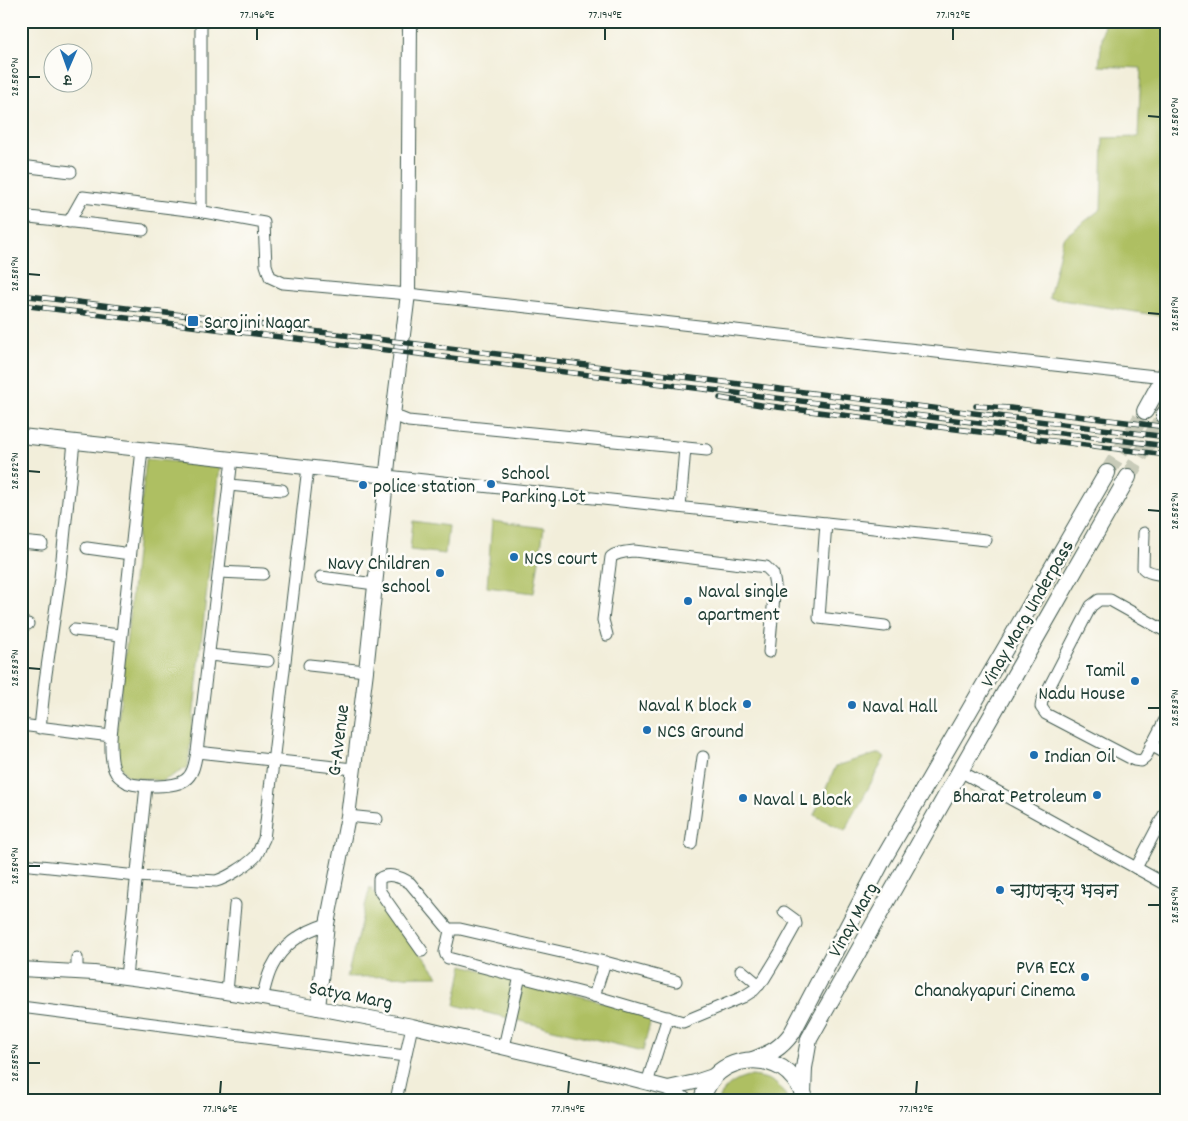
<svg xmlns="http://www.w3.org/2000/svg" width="1188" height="1121" viewBox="0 0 1188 1121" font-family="Dekko,'Playpen Sans Deva',sans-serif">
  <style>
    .green { fill: #aebf62; stroke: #667e4b }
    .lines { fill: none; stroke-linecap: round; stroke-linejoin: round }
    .secondary-tunnel { stroke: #c8cbb9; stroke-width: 16; stroke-dasharray: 16 8; stroke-linecap: butt }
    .minor-casing { stroke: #3f584d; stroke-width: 13 }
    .tertiary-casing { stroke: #3f584d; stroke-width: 16 }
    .secondary-casing { stroke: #3f584d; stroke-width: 18 }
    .minor { stroke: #fff; stroke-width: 11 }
    .tertiary { stroke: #fff; stroke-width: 14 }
    .secondary { stroke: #fff; stroke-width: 16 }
    .rail-casing { stroke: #1f3d34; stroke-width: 5.5 }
    .rail { stroke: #fdfcf7; stroke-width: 4; stroke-dasharray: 11; stroke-linecap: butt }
    .ticks { fill: none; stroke: #1f3d34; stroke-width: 2 }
    .poi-dot { fill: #1f6fb2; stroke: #fdfcf7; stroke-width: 2 }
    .labels { text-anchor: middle; stroke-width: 5; stroke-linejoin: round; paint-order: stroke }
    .poi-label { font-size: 20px; fill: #1f3d34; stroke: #fdfcf7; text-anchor: start }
    .street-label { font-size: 20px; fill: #1f3d34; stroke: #fdfcf7 }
    .neatline { fill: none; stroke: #1f3d34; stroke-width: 2 }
    .ticks-label { font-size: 12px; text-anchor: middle; fill: #1f3d34 }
  </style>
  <rect width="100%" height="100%" fill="#fdfcf7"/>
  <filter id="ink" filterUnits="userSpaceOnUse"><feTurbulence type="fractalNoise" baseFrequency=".02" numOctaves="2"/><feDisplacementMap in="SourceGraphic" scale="10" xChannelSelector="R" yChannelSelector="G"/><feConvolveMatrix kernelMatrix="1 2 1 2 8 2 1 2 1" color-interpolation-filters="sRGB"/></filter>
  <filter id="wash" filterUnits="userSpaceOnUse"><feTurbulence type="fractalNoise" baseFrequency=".0096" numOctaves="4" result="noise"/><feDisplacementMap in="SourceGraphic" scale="20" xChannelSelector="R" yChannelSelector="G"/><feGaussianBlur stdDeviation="1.12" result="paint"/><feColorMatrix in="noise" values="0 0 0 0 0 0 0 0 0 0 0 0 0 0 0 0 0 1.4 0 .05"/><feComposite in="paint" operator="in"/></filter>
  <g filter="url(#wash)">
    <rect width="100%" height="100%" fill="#f2eeda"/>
    <g class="green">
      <path d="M1104,22L1167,25V317L1049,298L1063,238L1101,209L1103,138L1138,137L1141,68L1099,66Z"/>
      <path d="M146,459L220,466L188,767L163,781L128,777L114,759Z"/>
      <path d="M413,521L448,526L445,554L410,550Z"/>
      <path d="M492,521L544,528L534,593L487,587Z"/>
      <path d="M880,753L885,757L845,831L814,815L836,766Z"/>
      <path d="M370,887L438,976L347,977Z"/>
      <path d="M463,965L652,1015L643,1051L455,1005Z"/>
      <path d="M752,1076C770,1078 780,1083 788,1100H719C725,1085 737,1079 752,1076Z"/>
    </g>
  </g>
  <g filter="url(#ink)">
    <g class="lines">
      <g class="secondary-tunnel">
        <path d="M1107,473L1145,411"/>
        <path d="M1128,477L1164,415"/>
      </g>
      <defs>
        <g id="minor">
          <path d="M201,21V210L204,212L264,223L266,265L270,277L283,283L408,294L1164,377"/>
          <path d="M21,166L71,172"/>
          <path d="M21,216L143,230"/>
          <path d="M69,222L83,197L204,212"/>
          <path d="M393,415L408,421L707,450"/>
          <path d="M142,449L111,736C111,746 110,764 116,773C118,777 125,781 128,783C141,787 174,788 185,780C194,774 195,761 197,752L232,459"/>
          <path d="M387,476L986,540"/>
          <path d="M229,485L282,490"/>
          <path d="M680,507L685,448"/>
          <path d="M826,523L819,618L885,626"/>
          <path d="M1144,533L1143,568C1149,574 1159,574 1167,575"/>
          <path d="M21,542L42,544"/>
          <path d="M87,548L130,554"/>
          <path d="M219,572L263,574"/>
          <path d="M321,577L375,584"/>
          <path d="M21,624H28"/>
          <path d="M74,630L121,635"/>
          <path d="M1167,632L1110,600H1099L1091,606L1042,701L1041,707L1046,714L1134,760L1141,761L1145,758L1167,716"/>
          <path d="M607,635L603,620L611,557C618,552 625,552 634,551L766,567L773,574L775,585L769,652"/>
          <path d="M209,655L268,661"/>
          <path d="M309,665L366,671"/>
          <path d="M21,725L111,736"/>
          <path d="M40,728L45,681L60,578L74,442"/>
          <path d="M1151,745L1167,754"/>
          <path d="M197,752L353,769"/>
          <path d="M960,771L1167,885"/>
          <path d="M348,816L377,819"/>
          <path d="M691,844L703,757"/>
          <path d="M21,864L137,876L216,881C227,878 247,865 255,857C259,853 261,844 264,839L308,467"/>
          <path d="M1136,868L1167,809"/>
          <path d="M21,921V918"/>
          <path d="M422,951L381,893L379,889V879C388,872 401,877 410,883L450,931"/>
          <path d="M741,970L759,985"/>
          <path d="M77,972V958"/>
          <path d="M126,977L146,786"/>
          <path d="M676,981L605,962L460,929H452L450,931L445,952L446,955L448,958L594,996L683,1022L743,997L754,990L764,979L781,951L796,924L795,920L784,912"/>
          <path d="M227,992L235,905"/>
          <path d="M594,996L605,962"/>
          <path d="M262,998C265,988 267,976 272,967C283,944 304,931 327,924"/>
          <path d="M21,1007L405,1056"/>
          <path d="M504,1047L520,976"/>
          <path d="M647,1083L668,1017"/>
          <path d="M396,1100L412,1026"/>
        </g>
        <g id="tertiary">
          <path d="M21,436L387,476"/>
          <path d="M21,969L94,973L156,981L281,1001L412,1026L575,1064L668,1088L685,1100"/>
          <path d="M318,1008L327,924L348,816L366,671L393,415L408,294L410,21"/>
          <path d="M668,1088L695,1082L716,1075"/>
        </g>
        <g id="secondary">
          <path d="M1145,411L1167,371"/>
          <path d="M1164,415L1167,411"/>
          <path d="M753,1060C771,1053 780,1049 792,1033L881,863L1107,473"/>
          <path d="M803,1094L804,1068L809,1039L960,771L1128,477"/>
          <path d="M702,1100C703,1096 704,1092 706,1089C720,1060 756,1053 782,1068C793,1075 799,1085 804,1095"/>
        </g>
      </defs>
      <use href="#minor" class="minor-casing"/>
      <use href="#tertiary" class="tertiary-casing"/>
      <use href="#secondary" class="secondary-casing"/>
      <use href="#minor" class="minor"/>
      <use href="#tertiary" class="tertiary"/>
      <use href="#secondary" class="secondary"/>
      <defs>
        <g id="rail">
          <path d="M21,295L1167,437"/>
          <path d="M21,305L1167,446"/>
          <path d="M720,398L761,405L1167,455"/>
          <path d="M976,406L1010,408L1167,427"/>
        </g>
      </defs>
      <use href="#rail" class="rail-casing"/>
      <use href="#rail" class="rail"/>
    </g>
  </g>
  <path class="ticks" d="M257,40V28M605,40V28M953,40V28M28,77H40M1148,116L1160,117M28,274L40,275M1148,313L1160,314M28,471L40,472M1148,510L1160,511M28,668L40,669M1148,708H1160M28,866H40M1148,905H1160M28,1063H40M220,1094L221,1081M568,1094L569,1081M916,1094L917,1081"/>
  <g class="poi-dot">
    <rect x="187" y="315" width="12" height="12" rx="2.5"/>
    <circle cx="491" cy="484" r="5"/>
    <circle cx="363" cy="485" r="5"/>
    <circle cx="514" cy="557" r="5"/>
    <circle cx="440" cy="573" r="5"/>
    <circle cx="688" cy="601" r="5"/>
    <circle cx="1135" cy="681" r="5"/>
    <circle cx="747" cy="704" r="5"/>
    <circle cx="852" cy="705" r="5"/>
    <circle cx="647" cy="730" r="5"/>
    <circle cx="1034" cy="755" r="5"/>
    <circle cx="1097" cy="795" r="5"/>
    <circle cx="743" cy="798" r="5"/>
    <circle cx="1000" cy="890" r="5"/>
    <circle cx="1085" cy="977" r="5"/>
  </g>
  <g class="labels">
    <g class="poi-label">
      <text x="204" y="328">Sarojini Nagar</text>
      <text x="501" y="479">School<tspan x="501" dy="23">Parking Lot</tspan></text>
      <text x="373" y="492">police station</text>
      <text x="524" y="564">NCS court</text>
      <text x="430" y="569" text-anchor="end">Navy Children<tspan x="430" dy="23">school</tspan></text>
      <text x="698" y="597">Naval single<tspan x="698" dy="23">apartment</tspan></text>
      <text x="1125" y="676" text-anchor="end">Tamil<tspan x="1125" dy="23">Nadu House</tspan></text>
      <text x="737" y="711" text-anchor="end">Naval K block</text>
      <text x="862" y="712">Naval Hall</text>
      <text x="657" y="737">NCS Ground</text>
      <text x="1044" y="762">Indian Oil</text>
      <text x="1087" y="802" text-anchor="end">Bharat Petroleum</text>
      <text x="753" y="805">Naval L Block</text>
      <text x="1010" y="897">चाणक्य भवन</text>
      <text x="1075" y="973" text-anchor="end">PVR ECX<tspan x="1075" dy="23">Chanakyapuri Cinema</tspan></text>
    </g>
    <g class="street-label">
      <text transform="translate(1026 613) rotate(-60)" y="7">Vinay Marg Underpass</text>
      <text transform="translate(337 740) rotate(-83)" y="7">G-Avenue</text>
      <text transform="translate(852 919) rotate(-61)" y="7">Vinay Marg</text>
      <text transform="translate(351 994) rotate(11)" y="7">Satya Marg</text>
    </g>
  </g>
  <rect width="1188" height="1121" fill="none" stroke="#fdfcf7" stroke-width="55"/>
  <g transform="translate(68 68) rotate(182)"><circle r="24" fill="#fdfcf7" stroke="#a4b0a9"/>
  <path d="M0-4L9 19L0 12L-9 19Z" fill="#1f6fb2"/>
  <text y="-8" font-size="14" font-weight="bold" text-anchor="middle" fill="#1f3d34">उ</text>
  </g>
  <rect x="28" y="28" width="1132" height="1066" class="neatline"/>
  <g class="ticks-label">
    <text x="257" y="18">77.196°E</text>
    <text x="605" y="18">77.194°E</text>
    <text x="953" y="18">77.192°E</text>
    <text transform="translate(14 77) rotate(-90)" y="4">28.580°N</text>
    <text transform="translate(1174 117) rotate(-90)" y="4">28.580°N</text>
    <text transform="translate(14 274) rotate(-90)" y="4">28.581°N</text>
    <text transform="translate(1174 314) rotate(-90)" y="4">28.581°N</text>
    <text transform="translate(14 471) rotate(-90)" y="4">28.582°N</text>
    <text transform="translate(1174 511) rotate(-90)" y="4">28.582°N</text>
    <text transform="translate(14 668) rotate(-90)" y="4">28.583°N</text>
    <text transform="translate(1174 708) rotate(-90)" y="4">28.583°N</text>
    <text transform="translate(14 866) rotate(-90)" y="4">28.584°N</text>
    <text transform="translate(1174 905) rotate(-90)" y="4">28.584°N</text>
    <text transform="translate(14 1063) rotate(-90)" y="4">28.585°N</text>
    <text x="220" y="1112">77.196°E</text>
    <text x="568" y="1112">77.194°E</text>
    <text x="916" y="1112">77.192°E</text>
  </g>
</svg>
